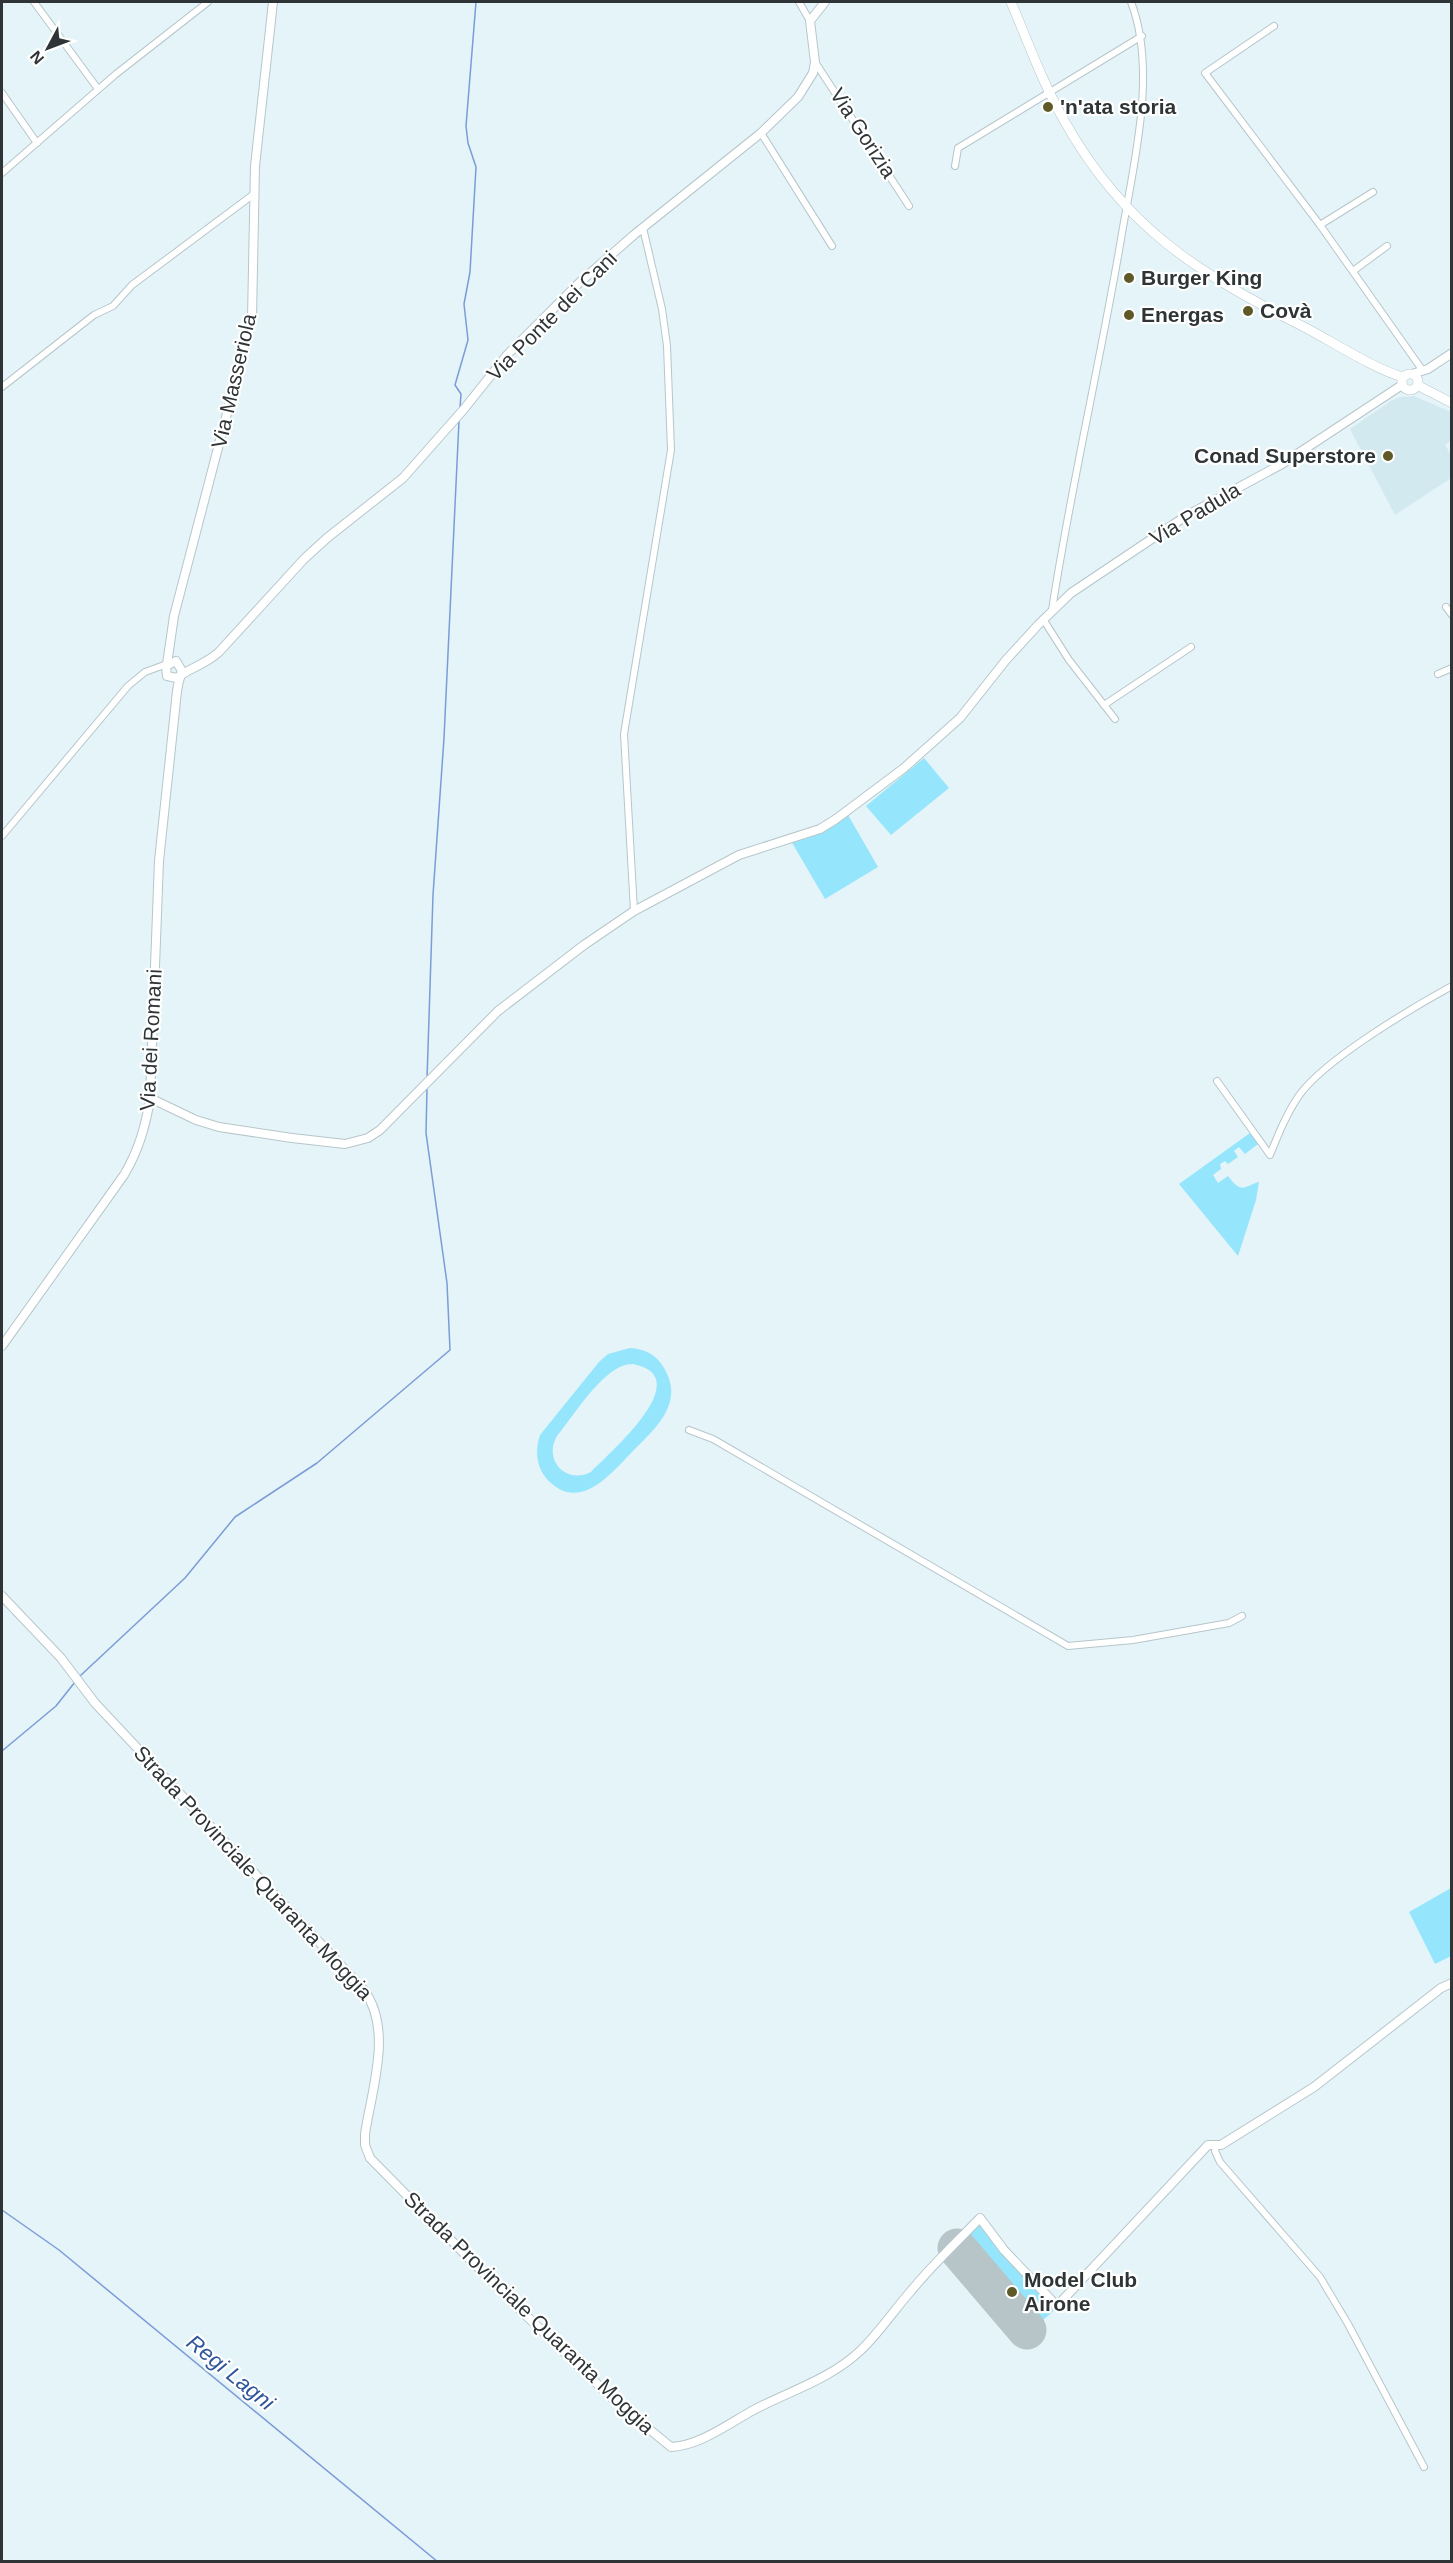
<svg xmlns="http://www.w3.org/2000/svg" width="1453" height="2563" viewBox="0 0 1453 2563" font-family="Arial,sans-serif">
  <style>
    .built { fill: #d2e9f0 }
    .green { fill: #95e6fc; fill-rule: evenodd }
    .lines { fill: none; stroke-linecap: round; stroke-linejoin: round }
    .stream { stroke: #7b9cd7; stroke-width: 1.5 }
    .runway { stroke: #b8c5c8; stroke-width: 39 }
    .street-casing { stroke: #b7c6ca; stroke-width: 8 }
    .secondary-casing { stroke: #b7c6ca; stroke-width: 10 }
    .primary-casing { stroke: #b7c6ca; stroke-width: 10 }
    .street { stroke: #fff; stroke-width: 6 }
    .secondary { stroke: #fff; stroke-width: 8 }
    .primary { stroke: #fff; stroke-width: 9 }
    .poi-dot { fill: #5e5926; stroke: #fff; stroke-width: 2 }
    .labels { text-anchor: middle; stroke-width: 4.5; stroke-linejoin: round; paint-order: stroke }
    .poi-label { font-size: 21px; font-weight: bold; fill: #2f3537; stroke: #fff; text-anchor: start }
    .street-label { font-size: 21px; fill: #2f3537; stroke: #fff }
    .water-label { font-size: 22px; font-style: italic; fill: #2e559c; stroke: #fff }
  </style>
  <rect width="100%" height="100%" fill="#e4f4f8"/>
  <path class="built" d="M1414,396L1451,412V440L1445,445L1451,455V478L1395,515L1350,429L1391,401L1400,397Z"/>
  <g class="green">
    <path d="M924,758L949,788L891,835L866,806Z"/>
    <path d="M848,815L878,867L825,899L791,841L828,828Z"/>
    <path d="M1250,1133L1258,1144L1245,1154L1239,1147L1234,1151L1238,1157L1228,1164L1225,1161L1220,1164L1221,1169L1213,1175L1218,1183L1228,1176C1242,1195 1244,1186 1259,1182L1256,1200L1238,1256L1179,1184Z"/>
    <path d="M630,1348C645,1349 657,1355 664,1368C685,1403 656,1428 632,1452C609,1476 578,1514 546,1478C536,1466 535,1449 540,1435L599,1362L608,1354ZM633,1364C699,1377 609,1453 591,1472C566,1485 543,1460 557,1436C574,1416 605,1363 633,1364Z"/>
    <path d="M1451,1888V1956L1435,1964L1409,1912Z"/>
    <path d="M980,2224L1056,2309L1023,2337L950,2253Z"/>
  </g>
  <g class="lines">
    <g class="stream">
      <path d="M460,408L461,394L455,385L468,340L464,304L470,272L476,167L468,143L466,126L476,2"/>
      <path d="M427,1079L433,895L444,738L459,421"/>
      <path d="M80,1676L185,1578L235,1517L317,1463L450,1350L447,1283L426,1133L427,1089"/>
      <path d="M2,1751L56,1706L75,1682"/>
      <path d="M2,2210L59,2250L438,2562"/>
    </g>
    <path class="runway" d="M957,2248L1027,2330"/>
    <defs>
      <g id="street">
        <path d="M34,2L98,89"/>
        <path d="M799,2L810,21"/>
        <path d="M1274,26L1205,73L1320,225L1423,371"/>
        <path d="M815,62L909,206"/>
        <path d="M2,93L37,143"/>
        <path d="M761,133L832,246"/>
        <path d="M955,166L958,148L1142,36"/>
        <path d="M2,173L116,74L208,2"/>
        <path d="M1320,225L1373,192"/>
        <path d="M1353,271L1387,246"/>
        <path d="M2,387L94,315L113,306L132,285L254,194"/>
        <path d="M1446,607L1452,615"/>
        <path d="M1052,610C1071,486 1100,363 1121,239C1133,166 1158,72 1131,2"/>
        <path d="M1043,619L1069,660L1115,719"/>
        <path d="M1438,674L1452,668"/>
        <path d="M1104,705L1191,647"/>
        <path d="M2,836L128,686L145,672L167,664"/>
        <path d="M634,911L624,734L671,450L667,346L662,309L643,228"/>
        <path d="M1217,1081L1270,1155C1278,1135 1286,1115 1298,1097C1322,1061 1412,1008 1452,986"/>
        <path d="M689,1430L713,1439L1068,1646L1133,1640L1229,1623L1242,1616"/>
        <path d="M1216,2146L1215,2151L1220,2162L1320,2277L1348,2324L1424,2467"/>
      </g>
      <g id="secondary">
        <path d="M1412,374L1428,369L1452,353"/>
        <path d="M167,664L174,616L252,318L255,166L273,2"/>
        <path d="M150,1098L196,1120L219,1127L292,1138L345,1144L368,1138L380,1130L498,1011L584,945L634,911L739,855L820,829L836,819L904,768L960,718L1006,660L1038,625L1071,593L1186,516L1282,464L1402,385"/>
        <path d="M2,1346L124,1175C139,1150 146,1126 150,1098L159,861L177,691C178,684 180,677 182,671L176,661L166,666L167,676L177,678C191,667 203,666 219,652L304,559L327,538L403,478L464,409L507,355L580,282L635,234L761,133L798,97L813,73L815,62L810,21L825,2"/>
        <path d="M2,1596L61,1658L95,1703L364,1990C393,2030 372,2088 365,2134V2145L370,2158L511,2301L616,2402L671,2447C698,2446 727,2425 750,2412C786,2392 830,2380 861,2350C879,2333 894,2310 911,2291C932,2265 957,2242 980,2218L1004,2250L1057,2306L1208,2145H1221L1314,2087L1441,1988L1452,1983"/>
      </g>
      <g id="primary">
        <path d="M1011,2C1028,42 1043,84 1065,122C1125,229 1200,274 1306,328C1331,341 1378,371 1403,377"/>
        <circle cx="1410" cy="382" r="8"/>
        <path d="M1417,385L1452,403"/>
      </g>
    </defs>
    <use href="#street" class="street-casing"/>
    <use href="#secondary" class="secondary-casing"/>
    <use href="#primary" class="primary-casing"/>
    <use href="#street" class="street"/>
    <use href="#secondary" class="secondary"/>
    <use href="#primary" class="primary"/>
  </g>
  <g class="poi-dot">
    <circle cx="1048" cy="107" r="6"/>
    <circle cx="1129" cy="278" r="6"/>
    <circle cx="1248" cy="311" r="6"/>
    <circle cx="1129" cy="315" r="6"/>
    <circle cx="1388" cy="456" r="6"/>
    <circle cx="1012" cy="2292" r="6"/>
  </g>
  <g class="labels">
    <g class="poi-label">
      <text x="1060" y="114">'n'ata storia</text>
      <text x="1141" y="285">Burger King</text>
      <text x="1260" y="318">Covà</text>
      <text x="1141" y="322">Energas</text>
      <text x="1376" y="463" text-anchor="end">Conad Superstore</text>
      <text x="1024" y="2287">Model Club<tspan x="1024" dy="24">Airone</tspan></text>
    </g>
    <g class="street-label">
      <text transform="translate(863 133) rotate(57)" y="7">Via Gorizia</text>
      <text transform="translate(552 316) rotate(-45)" y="7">Via Ponte dei Cani</text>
      <text transform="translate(234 381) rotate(-77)" y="7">Via Masseriola</text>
      <text transform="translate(1195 514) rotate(-31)" y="7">Via Padula</text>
      <text transform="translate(151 1040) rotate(-87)" y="7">Via dei Romani</text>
      <text transform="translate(253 1873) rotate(47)" y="7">Strada Provinciale Quaranta Moggia</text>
      <text transform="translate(529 2313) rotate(44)" y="7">Strada Provinciale Quaranta Moggia</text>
    </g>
    <g class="water-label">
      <text transform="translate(231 2372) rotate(39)" y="8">Regi Lagni</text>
    </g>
  </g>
  <rect width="1453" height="2563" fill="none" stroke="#2f3537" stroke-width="6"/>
  <g transform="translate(48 48) rotate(229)" stroke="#ffffff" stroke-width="4.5" paint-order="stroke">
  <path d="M0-4.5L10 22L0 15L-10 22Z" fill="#2f3537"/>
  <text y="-9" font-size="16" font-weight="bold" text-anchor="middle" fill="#2f3537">N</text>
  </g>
</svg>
